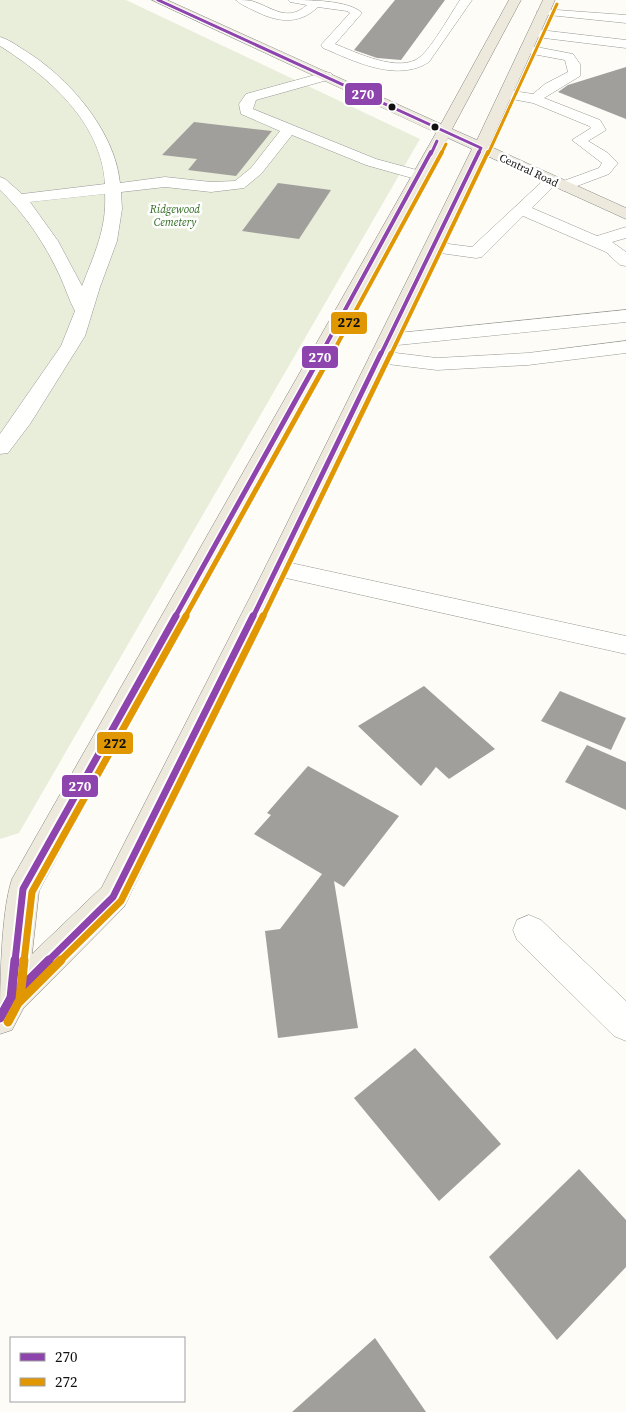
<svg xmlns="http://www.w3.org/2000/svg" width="626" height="1412" viewBox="0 0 626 1412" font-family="'Source Serif 4',serif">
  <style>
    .cemetery { fill: #e9eedb }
    .building { fill: #a19f9c }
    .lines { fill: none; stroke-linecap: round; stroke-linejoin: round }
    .minor-casing { stroke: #979795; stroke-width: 1 }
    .major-casing { stroke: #858482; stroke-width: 1 }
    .minor { fill: #fffffe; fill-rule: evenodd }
    .major { fill: #ede9dc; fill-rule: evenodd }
    .bus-1-far4-casing { stroke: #fff; stroke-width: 5 }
    .bus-1-far3-casing { stroke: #fff; stroke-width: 6 }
    .bus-1-far2-casing { stroke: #fff; stroke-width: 8 }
    .bus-1-far1-casing { stroke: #fff; stroke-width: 11 }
    .bus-1-casing { stroke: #fff; stroke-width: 12 }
    .bus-2-far4-casing { stroke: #fff; stroke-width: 5 }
    .bus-2-far3-casing { stroke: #fff; stroke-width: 6 }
    .bus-2-far2-casing { stroke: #fff; stroke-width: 8 }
    .bus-2-far1-casing { stroke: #fff; stroke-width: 11 }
    .bus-2-casing { stroke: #fff; stroke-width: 12 }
    .bus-1-far4 { stroke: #8e44ad; stroke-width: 3 }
    .bus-1-far3 { stroke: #8e44ad; stroke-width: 4 }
    .bus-1-far2 { stroke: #8e44ad; stroke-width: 5 }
    .bus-1-far1 { stroke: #8e44ad; stroke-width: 7 }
    .bus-1 { stroke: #8e44ad; stroke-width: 9 }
    .bus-2-far4 { stroke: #e09702; stroke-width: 3 }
    .bus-2-far3 { stroke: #e09702; stroke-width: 4 }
    .bus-2-far2 { stroke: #e09702; stroke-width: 5 }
    .bus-2-far1 { stroke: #e09702; stroke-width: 7 }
    .bus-2 { stroke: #e09702; stroke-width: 9 }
    .bus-dot { fill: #111; stroke: #fff; stroke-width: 2 }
    .labels { text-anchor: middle; stroke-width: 5; stroke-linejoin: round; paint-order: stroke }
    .far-street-label { font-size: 11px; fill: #111; stroke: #fff }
    .far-park-label { font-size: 11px; font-style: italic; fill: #2f6b1f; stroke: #fff }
    .line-badge { stroke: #fff; stroke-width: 2 }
    .badge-label { font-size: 14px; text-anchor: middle; font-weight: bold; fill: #fff }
    .pale-badge-label { font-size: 14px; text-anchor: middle; font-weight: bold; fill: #111 }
  </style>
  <rect width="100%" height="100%" fill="#fdfcf7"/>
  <path class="cemetery" d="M0,0H126L420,139L19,833L0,839Z"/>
  <g class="building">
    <path d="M395,0H445L401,60L377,58L354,50Z"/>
    <path d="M626,67V119L558,92L568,85Z"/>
    <path d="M194,122L272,131L236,176L188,170L197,159L162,155Z"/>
    <path d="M278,183L331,190L299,239L242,231Z"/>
    <path d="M424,686L495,749L449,779L436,767L421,786L358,726Z"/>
    <path d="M560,691L626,718L611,750L541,721Z"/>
    <path d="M587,745L626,762V810L565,782Z"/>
    <path d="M308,766L399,816L344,887L334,881L358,1028L278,1038L265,931L280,929L322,874L254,834L271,815L267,813Z"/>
    <path d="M415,1048L501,1144L439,1201L354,1098Z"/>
    <path d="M579,1169L626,1220V1267L557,1340L489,1257Z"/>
    <path d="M375,1338L426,1412H292Z"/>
  </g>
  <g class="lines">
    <defs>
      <g id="minor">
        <path d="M236,0C241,0 247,0 252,1C272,7 287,23 307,5L290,2L288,0C308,0 349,0 362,13L335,44C355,52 400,74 420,57C433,46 450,15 460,0H472L429,62C397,83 354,61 323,48L321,45L350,13L347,11L318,7C298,26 276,22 253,10C247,7 241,5 236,0Z"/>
        <path d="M543,9L626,15V23L539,14L537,12Z"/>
        <path d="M540,30L626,40V48L536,37L534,34L536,31Z"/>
        <path d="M0,37C8,39 16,45 24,50C67,76 115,130 120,183L165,177L211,182L235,181L251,168L280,131L241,114L239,104L246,94L326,72L331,73L333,76L331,79L256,100L253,109L376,159L424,172L427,175L419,180L366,165L292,135L261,174L244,188L211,192L165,187L121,192L122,209L117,241L100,287L85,336L30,424L8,453L0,454V434L61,346L75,311C69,300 65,287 60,276C45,244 26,215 0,190V177L5,179L22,194L105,184C102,123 48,76 0,46ZM105,194C107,228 94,255 82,286L58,241L30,202Z"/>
        <path d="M526,45L573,54L580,64V76L544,98L600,120L606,130L588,141L608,153L618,163L609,174L564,191L556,186L558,183L599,168L602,163L572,140L591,128L589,126L533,103L501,97L499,94L506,90L533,94L545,84L568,72L565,60L522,52L520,49Z"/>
        <path d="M552,175L560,180L532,208L597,236L626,227V238L612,242L626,252V266L620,265L606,252L523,216L482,257L476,258L433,252L427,251L425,247L427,243L433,242L472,247L547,177Z"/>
        <path d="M626,310V322L388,346L381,344L378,340L381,336L388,334Z"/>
        <path d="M626,341V353L528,365L437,370L379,363L372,361L369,357L372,353L379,351L437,358L528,353Z"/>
        <path d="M277,560L626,636V654L268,574L265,568L268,562Z"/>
        <path d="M529,915L541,920L626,1001V1041L614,1036L517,940L513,930L517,920Z"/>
      </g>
      <path id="major" d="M152,0H167L441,124L509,0H521L452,129L477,140L543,0H555L489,146L626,208V219L485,155L289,568L124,907L23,1009L12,1030L0,1034C0,994 0,915 12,879L436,133ZM448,138L472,149L265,568L102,887L32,954L39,891Z"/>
    </defs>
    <use href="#minor" class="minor-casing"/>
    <use href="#major" class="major-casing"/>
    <use href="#minor" class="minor"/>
    <use href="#major" class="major"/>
    <defs>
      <g id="bus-1-far4">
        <path d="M158,0L481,148L478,154"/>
        <path d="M431,154L437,141"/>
      </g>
      <g id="bus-1-far3">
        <path d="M321,354L431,152"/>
        <path d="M381,354L479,152"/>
      </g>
      <g id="bus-1-far2">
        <path d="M175,617L322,353"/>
        <path d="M253,617L381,353"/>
      </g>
      <g id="bus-1-far1">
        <path d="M15,961L23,889L176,616"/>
        <path d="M48,961L113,897L253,616"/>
      </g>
      <g id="bus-1">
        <path d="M2,1014L11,998L15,960"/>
        <path d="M0,1018L11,998L49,960"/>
      </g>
      <g id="bus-2-far4">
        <path d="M441,154L446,144"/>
        <path d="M488,154L557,4"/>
      </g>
      <g id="bus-2-far3">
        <path d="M332,354L442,152"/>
        <path d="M391,354L488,152"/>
      </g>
      <g id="bus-2-far2">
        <path d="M185,617L332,353"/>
        <path d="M263,617L391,353"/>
      </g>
      <g id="bus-2-far1">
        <path d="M24,961L32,892L186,616"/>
        <path d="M60,961L121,901L263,616"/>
      </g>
      <g id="bus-2">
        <path d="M20,999L24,960"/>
        <path d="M8,1022L18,1003L61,960"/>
      </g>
    </defs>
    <use href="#bus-1-far4" class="bus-1-far4-casing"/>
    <use href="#bus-1-far3" class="bus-1-far3-casing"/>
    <use href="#bus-1-far2" class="bus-1-far2-casing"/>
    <use href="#bus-1-far1" class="bus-1-far1-casing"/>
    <use href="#bus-1" class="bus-1-casing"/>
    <use href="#bus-2-far4" class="bus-2-far4-casing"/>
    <use href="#bus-2-far3" class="bus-2-far3-casing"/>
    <use href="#bus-2-far2" class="bus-2-far2-casing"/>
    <use href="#bus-2-far1" class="bus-2-far1-casing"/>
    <use href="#bus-2" class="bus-2-casing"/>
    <use href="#bus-1-far4" class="bus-1-far4"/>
    <use href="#bus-1-far3" class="bus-1-far3"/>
    <use href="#bus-1-far2" class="bus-1-far2"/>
    <use href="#bus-1-far1" class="bus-1-far1"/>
    <use href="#bus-1" class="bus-1"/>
    <use href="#bus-2-far4" class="bus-2-far4"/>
    <use href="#bus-2-far3" class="bus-2-far3"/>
    <use href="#bus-2-far2" class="bus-2-far2"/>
    <use href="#bus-2-far1" class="bus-2-far1"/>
    <use href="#bus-2" class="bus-2"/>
  </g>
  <g class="bus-dot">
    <circle cx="392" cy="107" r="4.5"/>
    <circle cx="435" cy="127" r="4.5"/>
  </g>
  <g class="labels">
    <g class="far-street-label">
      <text transform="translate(529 170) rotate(25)" y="4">Central Road</text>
    </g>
    <g class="far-park-label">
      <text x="175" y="213">Ridgewood<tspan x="175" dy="13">Cemetery</tspan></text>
    </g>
  </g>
  <g class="line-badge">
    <rect x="344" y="82" width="39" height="24" rx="5" fill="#8e44ad"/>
    <rect x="330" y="311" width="38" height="24" rx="5" fill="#e09702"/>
    <rect x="301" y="345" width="38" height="24" rx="5" fill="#8e44ad"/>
    <rect x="96" y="731" width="38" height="24" rx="5" fill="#e09702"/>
    <rect x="61" y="774" width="38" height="24" rx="5" fill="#8e44ad"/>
  </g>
  <g class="badge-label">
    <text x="363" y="99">270</text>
    <text x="320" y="362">270</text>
    <text x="80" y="791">270</text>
  </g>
  <g class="pale-badge-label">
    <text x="349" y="327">272</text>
    <text x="115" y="748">272</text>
  </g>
  <rect x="10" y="1337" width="175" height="65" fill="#ffffff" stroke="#a0a0a0"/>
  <rect x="20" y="1353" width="25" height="8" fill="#8e44ad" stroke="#a0a0a0"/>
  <text x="55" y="1362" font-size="15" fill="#111111">270</text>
  <rect x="20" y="1378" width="25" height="8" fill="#e09702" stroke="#a0a0a0"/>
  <text x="55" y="1387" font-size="15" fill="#111111">272</text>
</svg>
